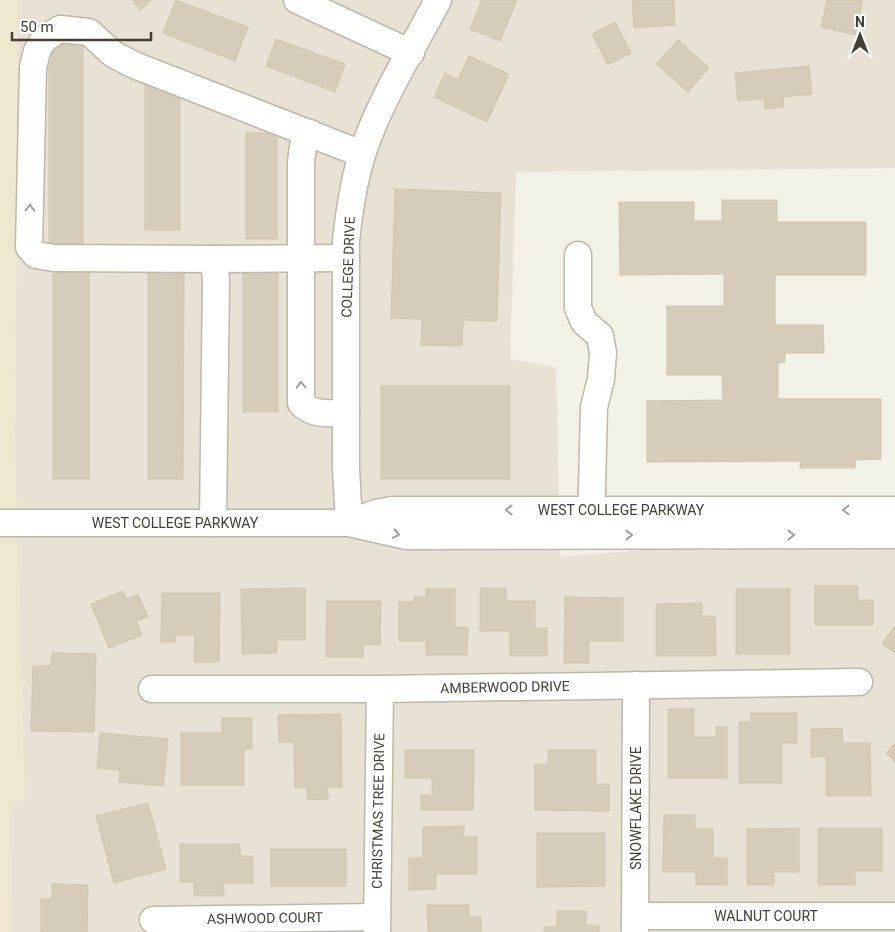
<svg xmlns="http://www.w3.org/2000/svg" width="895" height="932" viewBox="0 0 895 932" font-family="Roboto,sans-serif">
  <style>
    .residential { fill: #e7e2d3 }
    .education { fill: #ede7ce }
    .building { fill: #d5ccba; stroke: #d0c5ad }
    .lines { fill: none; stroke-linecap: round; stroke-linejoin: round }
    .minor-casing { stroke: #bfb8a7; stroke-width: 29 }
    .minor { stroke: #fff; stroke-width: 26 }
    .oneway { stroke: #a2a09a }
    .labels { text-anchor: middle; stroke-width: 4; stroke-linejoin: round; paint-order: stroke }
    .street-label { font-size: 14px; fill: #464034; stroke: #fff }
  </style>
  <rect width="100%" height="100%" fill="#f3f0e5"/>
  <path class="residential" d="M18,0H895V168L516,172L510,359L556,367L560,557L895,528V932H12L9,801H24L15,453Z"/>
  <path class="education" d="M0,0H18L15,453L25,801H9L12,932H0Z"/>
  <g class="building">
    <path d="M132,0H151L141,10Z"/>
    <path d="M176,0L248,27L235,61L163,33Z"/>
    <path d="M482,0H517L500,41L470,29Z"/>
    <path d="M632,0H674L675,25L634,28Z"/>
    <path d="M827,0H863L855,35L821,27Z"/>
    <path d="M615,22L631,53L608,65L592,34Z"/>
    <rect x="49" y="38" width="34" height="211"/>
    <path d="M276,39L345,64L335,92L266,66Z"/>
    <path d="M678,40L709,68L688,92L656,64Z"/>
    <path d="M469,56L509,74L487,122L434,97L445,73L458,80Z"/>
    <path d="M809,66L812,94L783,97L784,107L765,109L764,99L738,101L735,73Z"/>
    <rect x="145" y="85" width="35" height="145"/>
    <rect x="246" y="133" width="31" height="106"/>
    <path d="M395,189L501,193L497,321L463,320L462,346L421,345L422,319L391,318Z"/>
    <path d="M722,200H777V222H866V275H775V325H823L824,353H785V362L778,363V399H881V459L855,460V468H800V461L647,462V401L723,400L722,375H667V306H724V274L620,275L619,202H694V221H722Z"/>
    <rect x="53" y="268" width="36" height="211"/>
    <path d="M148,268H184L183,479H148Z"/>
    <rect x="243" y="268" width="35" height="144"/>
    <rect x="381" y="386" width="129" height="93"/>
    <path d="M815,586H858V600H873V625H815Z"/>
    <path d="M305,588V640H277V653L242,654L241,589Z"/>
    <path d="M480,588H506V601H535V628H547V656H510V631H480Z"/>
    <path d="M426,589H455V627H468L467,655H426V641H399V602H414V597H426Z"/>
    <rect x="736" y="589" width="54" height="65"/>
    <path d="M123,591L126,599L138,594L148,617L136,621L142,635L109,648L91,604Z"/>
    <path d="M162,593H220L219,662H194L195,635H176V642H161Z"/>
    <path d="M565,597L623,598V641H589V663H564Z"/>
    <path d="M327,601H381L380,645L364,644L363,657H326Z"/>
    <path d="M702,603V616H715L716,656H656V604Z"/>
    <path d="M895,626V653L882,644Z"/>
    <path d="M52,653L96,654L94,732L31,731L33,666H51Z"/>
    <path d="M668,709H694V737H716V727H727V778H668Z"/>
    <path d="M751,713H797V743H782V783H739V722H751Z"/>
    <path d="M341,714L342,787H328V799L307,800V788H295L294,742H279L278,715Z"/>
    <path d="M222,718H252V749H244V785H181V733H222Z"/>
    <path d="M842,728L843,743H870L871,796H826V756L811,757V729Z"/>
    <path d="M100,733L168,739L163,786L119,782L120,770L97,768Z"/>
    <path d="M895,743V762L886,753Z"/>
    <path d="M405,750H474L473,810H421V795H432V778H405Z"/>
    <path d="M548,750H596V784H609V811L535,810V764H548Z"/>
    <path d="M148,803L166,869L114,883L96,816Z"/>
    <path d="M664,815H695V829H713V858H727V885H696V872H663Z"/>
    <path d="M464,826V837H477V874H436V889L409,890V858H423V827Z"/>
    <path d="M799,828V872H774V885H747V829Z"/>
    <path d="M818,828H882V871H855V885H818Z"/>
    <path d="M537,833H605V886L537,887Z"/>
    <path d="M180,844H240V856H253V883H224V896H194V882H180Z"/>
    <rect x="271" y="849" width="75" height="37"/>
    <path d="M52,884L88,885L87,932H41V899H52Z"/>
    <path d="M427,905H469V917H481V932H428Z"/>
    <path d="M557,911H586V925L599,926V932H544V927H557Z"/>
  </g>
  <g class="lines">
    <defs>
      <g id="minor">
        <path d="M297,0L411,53"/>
        <path d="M310,133L303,146L301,162V403C312,416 331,413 346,413"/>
        <path d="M578,255V308L584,322L600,336L603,353L601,379L594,407L591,528"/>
        <path d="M214,259L346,258"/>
        <path d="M0,523H349L407,536L895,535"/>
        <path d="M213,523L216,280L214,259L54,258L36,255L29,247L33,68L37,51L44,39L60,29L89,32L113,54L134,65L362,154"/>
        <path d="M349,523L376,513L392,510H895"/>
        <path d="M349,523L346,468V241C349,213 353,185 361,158C376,107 413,48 438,0"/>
        <path d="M152,689H380L859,682"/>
        <path d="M636,916H895"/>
        <path d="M153,920L376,917"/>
        <path d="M377,932L380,689"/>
        <path d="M635,932L636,685"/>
      </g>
    </defs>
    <use href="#minor" class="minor-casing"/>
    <use href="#minor" class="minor"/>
  </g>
  <defs><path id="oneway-chevron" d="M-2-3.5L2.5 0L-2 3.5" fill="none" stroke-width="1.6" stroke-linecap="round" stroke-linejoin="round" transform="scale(1.25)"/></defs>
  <g class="oneway">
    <use href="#oneway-chevron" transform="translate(30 208) rotate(-89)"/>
    <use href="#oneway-chevron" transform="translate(301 385) rotate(-91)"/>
    <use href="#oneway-chevron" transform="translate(509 510) rotate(180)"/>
    <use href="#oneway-chevron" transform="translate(846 510) rotate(180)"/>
    <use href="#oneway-chevron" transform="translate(396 534) rotate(11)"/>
    <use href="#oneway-chevron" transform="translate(629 535)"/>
    <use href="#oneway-chevron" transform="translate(791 535)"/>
  </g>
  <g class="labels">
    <g class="street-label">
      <text transform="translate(348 267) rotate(-88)" y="5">COLLEGE DRIVE</text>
      <text x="621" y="515">WEST COLLEGE PARKWAY</text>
      <text x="175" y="528">WEST COLLEGE PARKWAY</text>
      <text transform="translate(505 687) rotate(-1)" y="5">AMBERWOOD DRIVE</text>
      <text transform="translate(636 808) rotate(-90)" y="5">SNOWFLAKE DRIVE</text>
      <text transform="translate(378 811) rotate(-89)" y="5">CHRISTMAS TREE DRIVE</text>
      <text x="766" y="921">WALNUT COURT</text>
      <text transform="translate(265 918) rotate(-1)" y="5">ASHWOOD COURT</text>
    </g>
  </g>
  <g transform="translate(860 35)" stroke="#ffffff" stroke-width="4" paint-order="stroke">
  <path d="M0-4L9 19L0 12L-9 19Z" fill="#464034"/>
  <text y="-8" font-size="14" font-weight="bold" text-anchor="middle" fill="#464034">N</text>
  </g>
  <path d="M12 32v8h139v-8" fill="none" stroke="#464034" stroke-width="2.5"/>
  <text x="20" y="32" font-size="15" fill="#464034" stroke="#ffffff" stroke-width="4" paint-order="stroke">50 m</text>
</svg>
